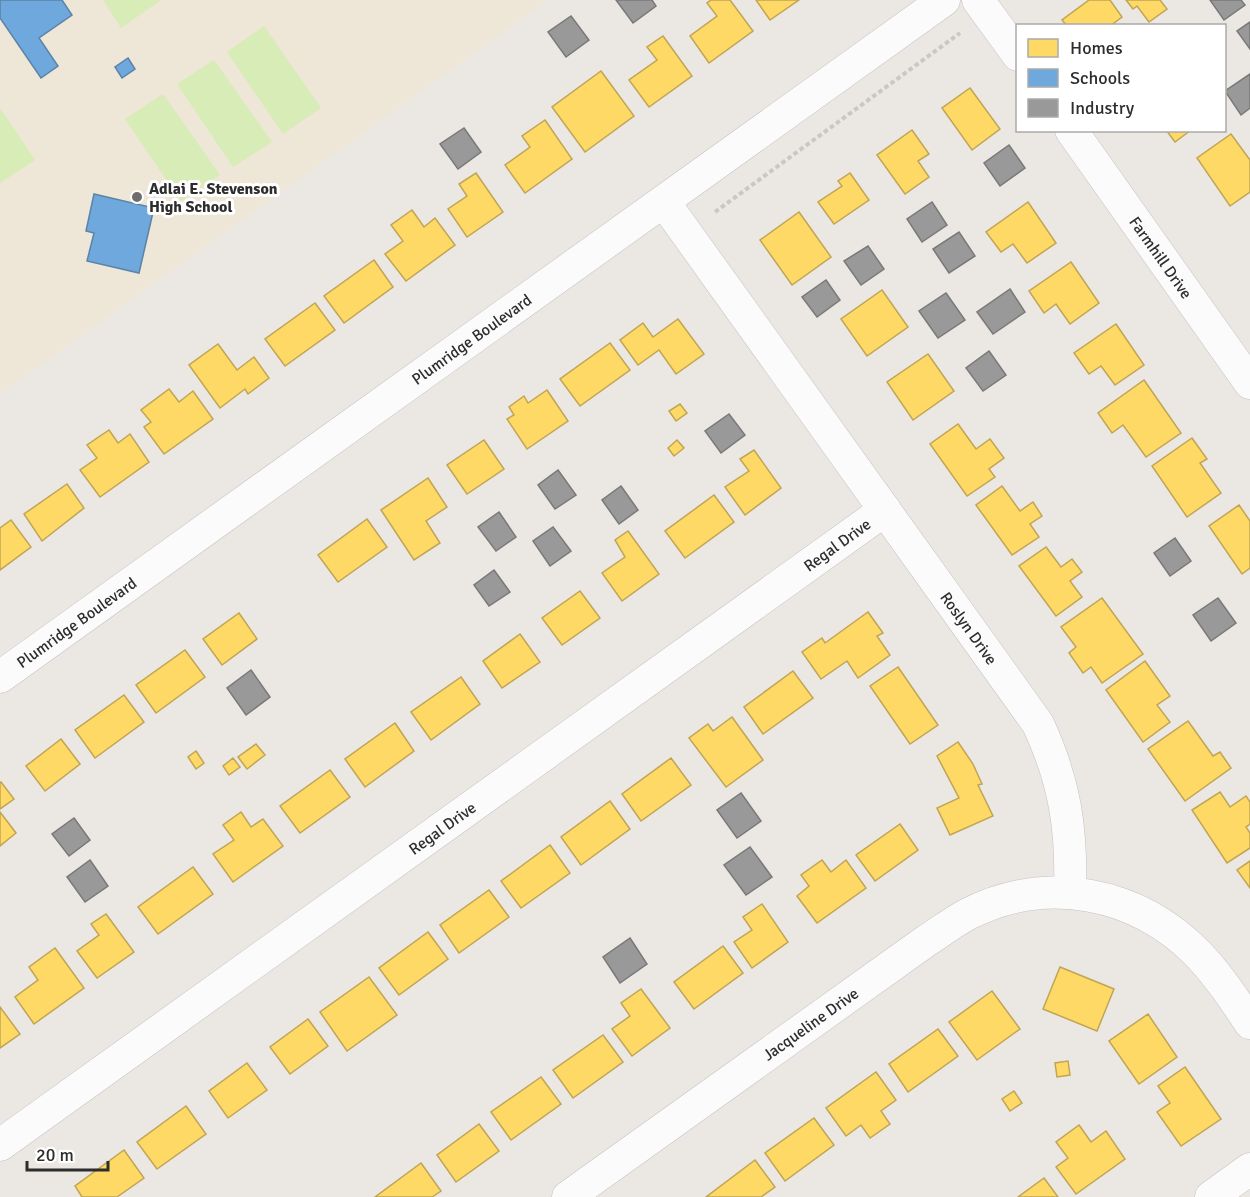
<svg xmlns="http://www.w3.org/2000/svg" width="1250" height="1197" viewBox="0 0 1250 1197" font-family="Signika,sans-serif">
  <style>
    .education { fill: #eee6d6 }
    .pitch { fill: #d7ecb7 }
    .homes { fill: #ffd966; stroke: #c0a555; stroke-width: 1.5 }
    .schools { fill: #6fa8dc; stroke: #5b83a8; stroke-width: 1.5 }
    .industry { fill: #999; stroke: #797979; stroke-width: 1.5 }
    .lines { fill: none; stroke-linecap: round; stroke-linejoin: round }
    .minor-casing { stroke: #c4c3c3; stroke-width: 33 }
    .path { stroke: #c8c8c8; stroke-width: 4; stroke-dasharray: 4.5 3; stroke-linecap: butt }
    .minor { stroke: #fcfbfb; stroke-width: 32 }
    .poi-dot { fill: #706e6c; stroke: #fff; stroke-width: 2 }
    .labels { text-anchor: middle; stroke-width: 6; stroke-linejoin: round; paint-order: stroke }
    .poi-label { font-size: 16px; font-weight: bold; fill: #2d2d2d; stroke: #fff; text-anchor: start }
    .street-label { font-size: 16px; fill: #2d2d2d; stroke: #fff }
  </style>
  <rect width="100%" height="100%" fill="#ebe7e2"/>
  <path class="education" d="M0,0H548L0,394Z"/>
  <g class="pitch">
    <path d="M103,0H161L121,28Z"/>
    <path d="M264,26L321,108L283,134L227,52Z"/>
    <path d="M214,60L272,142L233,167L177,84Z"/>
    <path d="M163,94L220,175L181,201L125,119Z"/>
    <path d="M0,108L35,160L0,183Z"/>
  </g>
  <g class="homes">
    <path d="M711,0H730L753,31L709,63L690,36L717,16L707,3Z"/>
    <path d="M756,0H799L770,20Z"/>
    <path d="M1089,0H1110L1122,17L1110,26H1067L1062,20Z"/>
    <path d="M1126,0H1160L1167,9L1149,22L1137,6L1133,9Z"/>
    <path d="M663,36L692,76L649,107L629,80L657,60L647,47Z"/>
    <path d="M601,71L634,116L585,152L552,107Z"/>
    <path d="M970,88L1000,129L972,150L942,108Z"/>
    <path d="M545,120L572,159L525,193L505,165L530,147L522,136Z"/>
    <path d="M912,130L929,154L918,161L929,177L905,194L877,155Z"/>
    <path d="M1166,130H1191L1175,142Z"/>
    <path d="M1231,134L1250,160V192L1230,206L1197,158Z"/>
    <path d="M476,173L503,212L467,237L448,209L467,196L459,184Z"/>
    <path d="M850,173L869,200L834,224L818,202L842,186L838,181Z"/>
    <path d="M1028,202L1056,243L1027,263L1013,244L1001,252L986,232Z"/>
    <path d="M412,210L424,227L435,218L455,245L406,281L385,254L403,241L391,225Z"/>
    <path d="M799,212L831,257L792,285L760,240Z"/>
    <path d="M374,260L393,287L344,323L324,296Z"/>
    <path d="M1071,262L1099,303L1070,324L1056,304L1044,313L1029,291Z"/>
    <path d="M882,290L908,327L867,356L841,319Z"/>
    <path d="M315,303L335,330L285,366L265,339Z"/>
    <path d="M678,319L704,354L676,374L659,350L638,365L620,340L643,323L653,337Z"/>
    <path d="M1116,324L1144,365L1115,385L1101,366L1089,374L1074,353Z"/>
    <path d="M610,343L630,370L580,406L560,379Z"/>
    <path d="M218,344L237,370L254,357L269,378L248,394L245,389L220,408L189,365Z"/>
    <path d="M928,354L954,391L913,420L887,382Z"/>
    <path d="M1144,380L1181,433L1146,457L1123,425L1112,433L1098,413Z"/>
    <path d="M169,389L179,402L193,391L213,419L164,454L144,427L151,422L141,410Z"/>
    <path d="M547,390L568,421L527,449L507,419L514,415L509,407L524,396L528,403Z"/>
    <path d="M680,404L687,413L676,421L669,411Z"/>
    <path d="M958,424L976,449L990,439L1004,458L989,469L995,477L967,496L930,444Z"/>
    <path d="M109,430L118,443L130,434L149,462L100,497L80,470L97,458L87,445Z"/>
    <path d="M1192,438L1207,459L1200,463L1221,493L1187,517L1152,466Z"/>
    <path d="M484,440L504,469L467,494L447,465Z"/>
    <path d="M677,440L684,448L674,456L668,448Z"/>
    <path d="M754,450L781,488L745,515L725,487L749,471L740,459Z"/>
    <path d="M428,478L447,507L426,521L440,543L414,560L381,510Z"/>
    <path d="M67,484L84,508L42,541L24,514Z"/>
    <path d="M1002,486L1020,511L1033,502L1042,516L1030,524L1039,537L1012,555L976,505Z"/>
    <path d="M714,495L734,522L685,558L665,531Z"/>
    <path d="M1239,505L1250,521V568L1242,574L1209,526Z"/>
    <path d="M367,519L387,547L338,582L318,555Z"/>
    <path d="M11,520L31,547L0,570V528Z"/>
    <path d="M628,531L659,574L622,601L602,573L625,557L615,540Z"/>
    <path d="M1046,547L1061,567L1072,559L1082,572L1070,581L1082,597L1056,616L1019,566Z"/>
    <path d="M580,591L600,618L562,645L542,618Z"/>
    <path d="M1102,598L1143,654L1102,683L1091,667L1083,673L1069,653L1076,647L1061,627Z"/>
    <path d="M868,612L883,633L877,636L890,655L858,678L847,661L821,679L802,652L822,638L825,643Z"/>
    <path d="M239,613L257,639L222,665L203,639Z"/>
    <path d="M520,634L540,662L502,688L483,661Z"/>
    <path d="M185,650L205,677L156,713L136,685Z"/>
    <path d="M1145,661L1170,696L1157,705L1170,722L1143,742L1106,690Z"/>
    <path d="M898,667L938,725L910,744L870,686Z"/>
    <path d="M793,671L813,698L763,734L744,707Z"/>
    <path d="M461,677L480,704L431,740L411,712Z"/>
    <path d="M124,695L144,722L95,758L75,730Z"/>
    <path d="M732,717L763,760L726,787L689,738L708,724L713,731Z"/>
    <path d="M1188,721L1213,756L1220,752L1231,768L1185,801L1148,749Z"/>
    <path d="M395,723L414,751L365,787L345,759Z"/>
    <path d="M61,739L80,764L45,791L26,766Z"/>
    <path d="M958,742L973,764L982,784L978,785L993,816L950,835L937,808L959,798L937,756Z"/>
    <path d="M256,744L265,755L247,769L238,757Z"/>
    <path d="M196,751L204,763L196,769L188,757Z"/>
    <path d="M233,758L240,767L229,775L223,766Z"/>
    <path d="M671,758L691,785L641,821L622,794Z"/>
    <path d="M330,770L350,797L300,833L280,806Z"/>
    <path d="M1,782L14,799L0,809V783Z"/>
    <path d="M1220,792L1230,807L1246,796L1250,802V824L1246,827L1250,833V848L1227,863L1192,810Z"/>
    <path d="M610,801L630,829L581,865L561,837Z"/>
    <path d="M0,812L16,833L0,846Z"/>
    <path d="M241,812L251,827L263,819L283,846L233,882L213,854L234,840L223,825Z"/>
    <path d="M900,824L918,850L875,881L856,855Z"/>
    <path d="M550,845L570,873L521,908L501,881Z"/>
    <path d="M822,860L831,872L846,860L866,888L817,923L797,896L809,886L801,875Z"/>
    <path d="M1250,861V888L1237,870Z"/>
    <path d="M193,867L213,894L158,934L138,907Z"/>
    <path d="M489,890L509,917L459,953L440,925Z"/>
    <path d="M762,904L788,942L752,968L734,942L752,930L743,917Z"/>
    <path d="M106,914L134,952L97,978L77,951L99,935L91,924Z"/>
    <path d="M428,932L448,959L399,995L379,968Z"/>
    <path d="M723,946L743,973L694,1009L674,982Z"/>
    <path d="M55,948L84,988L34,1024L15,997L38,980L29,967Z"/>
    <path d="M1060,967L1114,989L1097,1031L1043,1009Z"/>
    <path d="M369,977L397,1015L347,1051L320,1012Z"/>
    <path d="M641,989L670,1028L632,1056L612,1029L630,1016L621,1003Z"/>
    <path d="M992,991L1020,1029L977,1060L949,1022Z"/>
    <path d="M0,1007L20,1034L0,1048Z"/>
    <path d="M1148,1014L1177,1057L1139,1084L1109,1041Z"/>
    <path d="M308,1019L328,1046L290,1074L270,1047Z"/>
    <path d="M938,1029L958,1056L908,1092L889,1064Z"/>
    <path d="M603,1035L623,1062L573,1098L553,1070Z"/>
    <path d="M1068,1061L1070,1075L1057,1077L1055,1063Z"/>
    <path d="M247,1063L267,1090L228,1118L209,1091Z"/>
    <path d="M1185,1067L1221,1119L1181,1146L1157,1112L1170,1103L1158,1086Z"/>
    <path d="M876,1072L896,1100L881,1111L890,1124L870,1138L861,1125L846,1136L826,1108Z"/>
    <path d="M541,1077L561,1104L511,1140L491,1112Z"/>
    <path d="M1014,1091L1022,1103L1010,1111L1002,1099Z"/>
    <path d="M186,1106L206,1134L157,1169L137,1142Z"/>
    <path d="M814,1118L834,1145L785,1181L765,1153Z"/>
    <path d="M479,1124L499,1151L456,1182L437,1155Z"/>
    <path d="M1079,1125L1091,1142L1106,1131L1125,1159L1076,1194L1056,1167L1068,1158L1056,1142Z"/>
    <path d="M124,1150L144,1178L117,1197H82L75,1186Z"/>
    <path d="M755,1160L775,1187L761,1197H706Z"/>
    <path d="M421,1163L441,1191L432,1197H375Z"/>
    <path d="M1044,1178L1058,1197H1018Z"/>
  </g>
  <g class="schools">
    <path d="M0,0H62L72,15L39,38L58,66L41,78L0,18Z"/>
    <path d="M128,58L135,69L122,78L115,67Z"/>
    <path d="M94,194L154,208L139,273L87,261L94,233L86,231Z"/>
  </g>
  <g class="industry">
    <path d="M616,0H652L656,6L633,23Z"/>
    <path d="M1210,0H1241L1245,5L1224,20Z"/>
    <path d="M571,16L589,40L566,57L548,32Z"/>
    <path d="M1250,22V49L1237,31Z"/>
    <path d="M1250,74V108L1241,115L1225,91Z"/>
    <path d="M464,128L481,152L458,169L440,144Z"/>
    <path d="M1009,145L1025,168L1000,186L984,163Z"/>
    <path d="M932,202L947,225L922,242L907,219Z"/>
    <path d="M959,232L975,256L949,273L933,249Z"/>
    <path d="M868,246L884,269L861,285L844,261Z"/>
    <path d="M826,280L840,300L817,317L802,297Z"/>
    <path d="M1010,289L1025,312L993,334L977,312Z"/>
    <path d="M946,293L965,320L938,338L919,311Z"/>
    <path d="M989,351L1006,375L983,391L966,368Z"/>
    <path d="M729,414L745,435L721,453L705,431Z"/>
    <path d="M558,470L576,495L555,509L538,485Z"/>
    <path d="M621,486L638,510L619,524L602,500Z"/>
    <path d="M499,512L516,537L496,551L478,527Z"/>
    <path d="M553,527L571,551L550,566L533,541Z"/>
    <path d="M1175,538L1191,561L1170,576L1154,553Z"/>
    <path d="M494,570L510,592L489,606L474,585Z"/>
    <path d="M1218,598L1236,623L1211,641L1193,615Z"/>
    <path d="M251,670L270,697L246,715L227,688Z"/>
    <path d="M741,793L761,821L737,838L717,810Z"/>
    <path d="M74,818L90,840L69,856L52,834Z"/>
    <path d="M750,847L772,877L746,895L724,865Z"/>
    <path d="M90,860L108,886L85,902L67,877Z"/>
    <path d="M630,938L647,964L620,983L603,957Z"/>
  </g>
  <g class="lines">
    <defs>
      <g id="minor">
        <path d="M978,0L1018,55"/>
        <path id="s1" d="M1071,130L1250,383"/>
        <path id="s2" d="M664,202L1038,724C1065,782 1072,829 1070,893"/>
        <path id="s3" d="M0,677L944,0"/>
        <path id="s4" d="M0,1145L885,510"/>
        <path id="s5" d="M568,1197L926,941C940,932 953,922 968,914C1047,874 1137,892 1198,954C1218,975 1234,999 1250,1023"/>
        <path d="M1211,1197L1250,1169"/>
      </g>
    </defs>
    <use href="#minor" class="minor-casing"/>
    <path class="path" d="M715,212L960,33"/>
    <use href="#minor" class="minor"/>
  </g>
  <circle class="poi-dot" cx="137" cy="197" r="6"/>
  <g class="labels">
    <g class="poi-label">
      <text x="149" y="194">Adlai E. Stevenson<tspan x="149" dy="18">High School</tspan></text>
    </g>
    <g class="street-label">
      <text dy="6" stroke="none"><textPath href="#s1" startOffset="156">Farmhill Drive</textPath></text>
      <text dy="6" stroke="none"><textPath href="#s3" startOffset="580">Plumridge Boulevard</textPath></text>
      <text dy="6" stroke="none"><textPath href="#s4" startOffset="1030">Regal Drive</textPath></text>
      <text dy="6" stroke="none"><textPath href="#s3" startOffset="94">Plumridge Boulevard</textPath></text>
      <text dy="6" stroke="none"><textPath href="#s2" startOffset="524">Roslyn Drive</textPath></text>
      <text dy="6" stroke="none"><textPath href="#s4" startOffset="544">Regal Drive</textPath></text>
      <text dy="6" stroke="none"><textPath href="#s5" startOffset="298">Jacqueline Drive</textPath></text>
    </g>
  </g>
  <rect x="1016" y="24" width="210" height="108" fill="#ffffff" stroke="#ababab" stroke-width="1.5"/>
  <rect x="1028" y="39" width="30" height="18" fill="#ffd966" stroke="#ababab" stroke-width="1.5"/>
  <text x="1070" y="54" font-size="18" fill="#2d2d2d">Homes</text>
  <rect x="1028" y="69" width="30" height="18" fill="#6fa8dc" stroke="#ababab" stroke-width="1.5"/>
  <text x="1070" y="84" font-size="18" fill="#2d2d2d">Schools</text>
  <rect x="1028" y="99" width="30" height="18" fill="#999999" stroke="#ababab" stroke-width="1.5"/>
  <text x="1070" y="114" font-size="18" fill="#2d2d2d">Industry</text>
  <path d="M27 1161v9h81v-9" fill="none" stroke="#2d2d2d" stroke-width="3"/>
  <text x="36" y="1161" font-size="18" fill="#2d2d2d" stroke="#ffffff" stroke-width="4.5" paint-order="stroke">20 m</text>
</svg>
